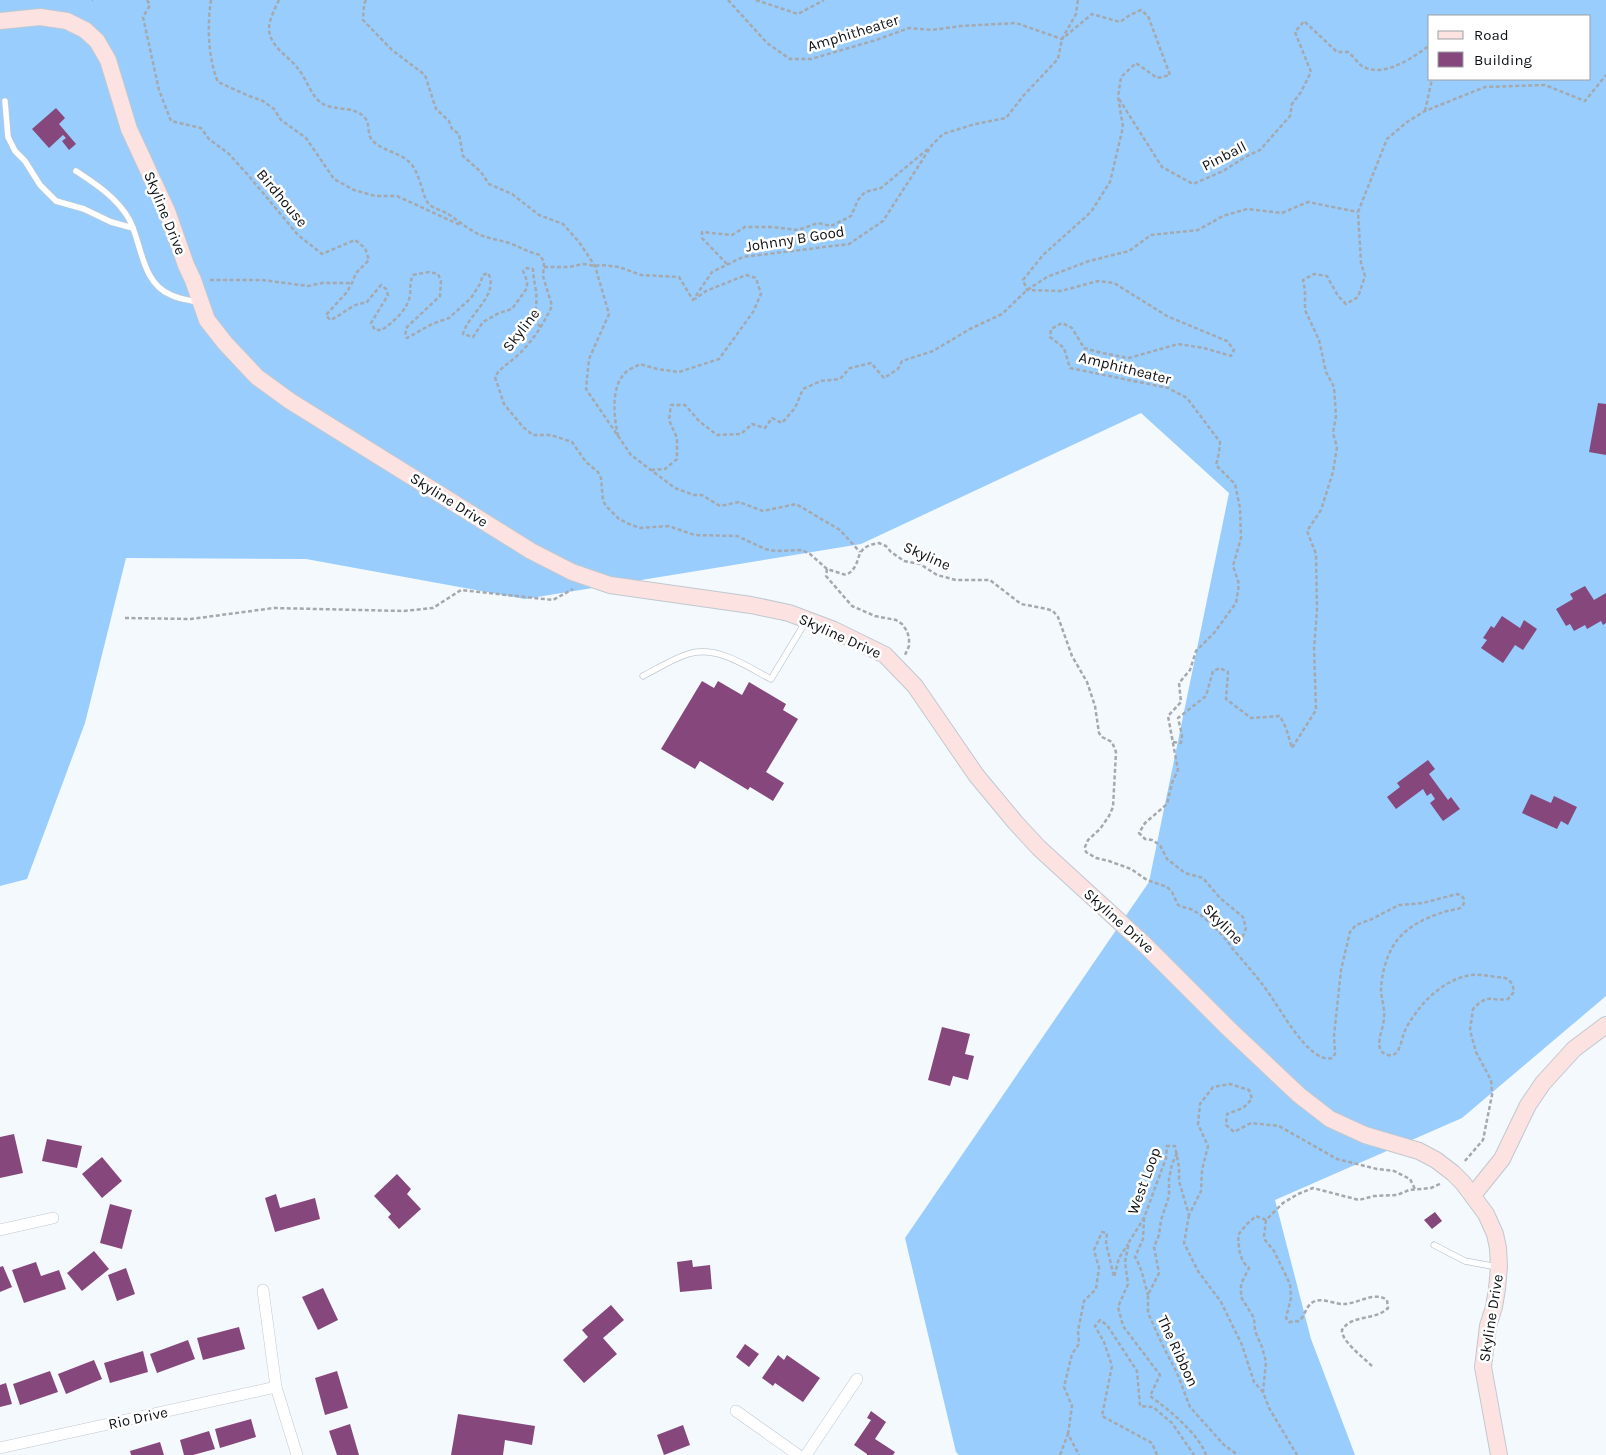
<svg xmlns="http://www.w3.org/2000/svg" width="1606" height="1455" viewBox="0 0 1606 1455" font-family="Karla,sans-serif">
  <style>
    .forest { fill: #98cdfe; fill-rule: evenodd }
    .building { fill: #86487c }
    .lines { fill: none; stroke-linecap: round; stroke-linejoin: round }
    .lane-casing { stroke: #c0c8d0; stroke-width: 7 }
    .street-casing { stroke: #c0c8d0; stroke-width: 12 }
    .secondary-casing { stroke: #c0c8d0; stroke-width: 18 }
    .path { stroke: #a5a9ae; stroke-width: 2.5; stroke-dasharray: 4 2.5; stroke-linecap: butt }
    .lane { stroke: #fff; stroke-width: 5.5 }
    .street { stroke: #fff; stroke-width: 11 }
    .secondary { stroke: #fce2e1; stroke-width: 16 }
    .labels { text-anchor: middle; stroke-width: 5; stroke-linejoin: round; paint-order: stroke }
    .street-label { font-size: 15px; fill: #0d1013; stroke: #fff }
  </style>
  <rect width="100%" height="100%" fill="#f4f9fe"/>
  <path class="forest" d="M0,0H1606V996L1462,1118L1275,1200L1311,1339L1355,1455H959L956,1452L905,1238L1149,882L1229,493L1141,413L861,544L525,599L306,559L126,558L85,723L27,879L0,886ZM1430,16H1590V79H1430Z"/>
  <g class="building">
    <path d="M56,108L65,118L59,124L76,144L69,150L62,141L66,138L63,135L49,148L32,129Z"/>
    <path d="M1598,403L1606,404V455L1589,452Z"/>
    <path d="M1585,586L1594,600L1606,593V623L1603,625L1601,621L1587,629L1585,625L1574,631L1570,624L1566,626L1556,609L1573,599L1570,594Z"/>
    <path d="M1502,616L1520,628L1524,620L1537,629L1523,650L1515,645L1503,663L1481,648L1487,640L1483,638L1491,626L1494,628Z"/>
    <path d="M702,681L714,688L718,681L742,695L749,682L786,704L783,710L798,719L766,772L784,783L773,801L750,787L748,790L700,761L695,769L661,749Z"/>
    <path d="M1428,760L1435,769L1429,774L1448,800L1451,797L1460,809L1443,821L1430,803L1435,799L1431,793L1427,796L1423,789L1396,809L1387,797L1400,787L1397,783Z"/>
    <path d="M1531,794L1551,803L1554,796L1577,807L1568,825L1561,821L1557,829L1522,813Z"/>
    <path d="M942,1027L970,1034L965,1054L974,1056L968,1080L953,1076L950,1086L928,1080Z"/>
    <path d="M14,1134L23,1173L0,1178V1137Z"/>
    <path d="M47,1139L82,1146L77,1168L42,1161Z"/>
    <path d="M102,1157L122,1181L102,1198L82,1174Z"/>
    <path d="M397,1174L411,1189L407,1194L421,1209L399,1229L388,1217L391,1214L374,1196Z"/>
    <path d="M276,1194L280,1208L315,1198L320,1219L275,1232L265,1198Z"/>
    <path d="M110,1204L132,1210L122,1249L100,1243Z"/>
    <path d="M1435,1212L1442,1221L1432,1229L1424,1220Z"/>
    <path d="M94,1251L109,1269L82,1291L67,1273Z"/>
    <path d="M692,1260L693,1267L710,1265L712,1289L680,1292L677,1262Z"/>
    <path d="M36,1262L41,1276L59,1270L66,1289L24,1303L12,1270Z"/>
    <path d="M3,1266L12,1287L0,1292V1267Z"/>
    <path d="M126,1268L135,1294L117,1301L108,1275Z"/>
    <path d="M323,1288L338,1320L318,1330L302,1297Z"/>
    <path d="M611,1305L624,1320L603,1338L617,1354L584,1383L563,1360L588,1337L582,1330Z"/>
    <path d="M239,1327L245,1349L203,1360L197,1338Z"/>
    <path d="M188,1340L195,1359L157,1373L150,1354Z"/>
    <path d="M745,1344L759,1354L749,1367L736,1357Z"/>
    <path d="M143,1351L148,1372L110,1383L104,1363Z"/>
    <path d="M778,1355L784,1360L787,1355L820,1378L803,1402L775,1383L773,1386L762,1378Z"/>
    <path d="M94,1360L102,1379L66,1394L58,1374Z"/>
    <path d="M50,1371L58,1392L20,1405L13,1384Z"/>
    <path d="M337,1371L348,1408L325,1415L315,1378Z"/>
    <path d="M6,1383L12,1404L0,1407V1385Z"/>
    <path d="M871,1411L886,1422L875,1439L895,1452L893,1455H867V1454L854,1445L871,1420L867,1418Z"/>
    <path d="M458,1414L535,1426L532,1445L505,1440L503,1455H451Z"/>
    <path d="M251,1419L256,1437L220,1448L215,1429Z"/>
    <path d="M350,1424L359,1455H337L329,1431Z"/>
    <path d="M683,1425L690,1445L664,1455L657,1435Z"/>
    <path d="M209,1431L215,1449L193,1455H184L180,1440Z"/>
    <path d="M160,1442L164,1455H131L130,1451Z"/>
  </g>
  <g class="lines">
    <defs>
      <g id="lane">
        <path d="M5,101L8,137L15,151L25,161L40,185L56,201L84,209L111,222L133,228"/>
        <path d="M76,171C96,184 117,198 129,219C142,243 141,283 171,295C179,299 189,300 197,302"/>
        <path d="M643,676C657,669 672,659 688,654C717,645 746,666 771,679L806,621"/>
        <path d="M1434,1245L1465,1261L1497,1267"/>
      </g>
      <g id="street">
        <path d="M0,1230L53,1218"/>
        <path d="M263,1290L276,1387L297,1455"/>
        <path d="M736,1411L798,1455"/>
        <path d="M0,1448L276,1387"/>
        <path d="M806,1455L857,1379"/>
      </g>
      <g id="secondary">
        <path d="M0,21L40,17L67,21L85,30L97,41L108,60L129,129L167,211L186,265L193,280L207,320L225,343L257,377L290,401L531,551L572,572L610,585L751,605L789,613L834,630L885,655L915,686L976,775L1015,822L1039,848L1145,945L1228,1028L1299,1095L1330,1119L1365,1135L1419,1151L1436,1160L1453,1173L1463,1183L1486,1214L1495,1234L1498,1248L1499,1267L1497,1289L1494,1307L1488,1326L1483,1367L1499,1455"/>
        <path d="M1473,1195L1502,1159L1528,1105L1543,1083L1574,1049L1606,1025"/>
      </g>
    </defs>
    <use href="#lane" class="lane-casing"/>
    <use href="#street" class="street-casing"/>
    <use href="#secondary" class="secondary-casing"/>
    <g class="path">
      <path d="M92,0H93"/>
      <path d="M147,0L150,5L143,17L159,90L171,121L201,128L209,139L229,154L248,175L298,235L322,254L355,240L365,248L369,260L356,273L352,283L347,292L326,315L330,320C343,315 353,302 366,303L381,285L386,289L388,295L371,323L375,330H382C393,322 408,310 410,295C411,286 409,284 413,275L429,272L438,274L441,281L440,296L407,327L405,335L407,338L432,324L449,318L471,298L480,284L483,275L488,273C500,295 468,314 463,334L473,337L483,322L499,313L512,309L527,288V281L523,271L527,268L533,269C533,277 535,283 536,291C537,301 536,311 534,321L541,327"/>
      <path d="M211,0C207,25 208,59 218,82L249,96L263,101L274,109L281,120L306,138L334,179L354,190L375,196H397L460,225"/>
      <path d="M279,0C275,8 269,20 269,29C269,35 272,41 276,46C281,53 293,61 299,70C307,80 312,98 323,104C336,111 356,106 365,118C371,125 366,136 374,142C385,152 401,152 412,165C420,175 423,197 428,203C433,209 442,210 448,214C460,222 470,231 483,236C491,239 500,240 509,243C520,247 528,252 540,255L544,262L543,276L552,306C544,323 534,339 521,352C513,361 500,367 495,377L504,404L523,427L533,435H551L572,442L586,462L598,472L601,478L603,501L606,506L619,519L629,524L640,528L668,526L695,535L737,536L765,549L776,551L802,550L810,554L827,569L846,575C865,565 850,547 879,543L886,546L891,552L904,561L920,564L937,575L956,580H990L1021,604L1047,609L1053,611L1058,617L1072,656L1087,682L1095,706L1099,733L1102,737L1112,742L1116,752L1113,807L1109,816L1100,829L1088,840L1085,847L1086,852L1096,858L1109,861L1131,869L1147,880L1167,887L1172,892L1178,905C1184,908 1191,908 1196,912C1207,919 1219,931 1227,941C1231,946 1234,951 1239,956C1249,968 1259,979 1268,992C1280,1008 1309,1064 1332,1058L1335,1054L1334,1036L1341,970L1350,932L1356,925L1372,919L1399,905L1423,903L1457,894C1464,896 1466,900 1462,907C1457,910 1450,910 1444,912C1428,917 1410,925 1399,938C1387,951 1381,975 1381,992C1382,1001 1385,1009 1384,1018C1384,1029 1371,1051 1388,1055C1400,1058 1401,1040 1404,1033C1407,1025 1413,1017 1418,1010C1430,994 1450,978 1471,975C1482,974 1494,977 1505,978C1511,980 1513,985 1514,992L1508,999C1491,1002 1489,992 1473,1009L1470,1030L1476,1052L1491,1080L1492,1095L1483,1140L1464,1162"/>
      <path d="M366,0L364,4L363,20L392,50L425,75L436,109L449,121L452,129L459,134L463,156L481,172L489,184L512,194L539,215L563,224L579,242L595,266L609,314L589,359L586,389L631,455L675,488L694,495H702L720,506L739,502L763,511L796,504L840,530L860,552"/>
      <path d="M728,0L767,43L790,59H811L876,40L909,28L932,30L961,26L1016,23L1062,39L1092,14L1120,22L1130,15L1141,10L1148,16L1170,75L1157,78L1136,63L1121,77L1118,97L1123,127L1110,182L1091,212L1043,255L1023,280L1027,290L1061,291L1098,281L1114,283L1167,316L1227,341L1234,350L1231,356L1204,348L1178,344L1129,358L1102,353L1084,348L1072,328L1062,323L1051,329L1050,337L1064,348L1070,368L1168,388L1187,398L1220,442L1219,453L1216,465L1235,484L1240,508L1241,538L1233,566L1239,584L1236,603L1214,633L1196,651L1190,670L1179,683L1181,702L1168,716L1178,770L1172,783L1167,804L1145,823L1139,833L1145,839L1152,840L1160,845L1167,859L1185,873L1203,878L1220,898L1243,917L1246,928L1243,936L1228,941"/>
      <path d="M756,0L798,14L824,0"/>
      <path d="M1119,99L1162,167L1193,184L1223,171L1247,156L1260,150L1290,116L1292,104L1301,92L1311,72L1295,32L1304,21L1337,52H1348C1353,56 1357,62 1362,66C1383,79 1414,57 1430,45"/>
      <path d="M1425,111L1432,79"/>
      <path d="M727,264L702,238V232L732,235L745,227H773L798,230L818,223L831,226L851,216L858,200L865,192L881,188L929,148"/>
      <path d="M544,267H569L583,264L595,266L602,265L619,267L641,275L679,277L693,300L712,272L743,257L849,244L883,221L932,145L943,134L975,124L1006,118L1024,95L1058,59L1062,39L1076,14L1078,0"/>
      <path d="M210,280H262L308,286L322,283H352"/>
      <path d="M618,436C614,417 610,387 626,372C630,369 635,367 640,364L657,369L679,372L719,359L753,312L761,294L756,278L746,275L706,291L695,299"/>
      <path d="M651,470L665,469L677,459V438L669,420L671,405H685L699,421L717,435L741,434L752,424L765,428L772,418L782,423L795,408L803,389L821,381L840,379L850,368L871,363L884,378L898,369L902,361L933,351L970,329L1002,314L1027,290L1047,277L1089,261L1129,251L1151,235L1198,230L1223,216L1247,209L1282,213L1308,202L1358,212"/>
      <path d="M827,569L826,576L852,606L875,616L896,620L902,624L907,631L909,638V646L905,655"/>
      <path d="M125,618L191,619L274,608L404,611L433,608L461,590L553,600L573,589"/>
      <path d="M1173,742L1181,743L1182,735L1178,718L1206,696L1213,671L1220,668L1228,672L1226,699L1251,718L1280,716L1286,728L1292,748L1316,710L1314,648L1317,611L1316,554L1307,531L1321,510L1333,472L1337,447L1333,433L1336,416L1334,387L1326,372L1319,340L1305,310V290L1303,280L1314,274L1327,276L1338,296L1346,304L1358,297L1365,276L1361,263L1358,212L1387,139L1407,122L1425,111L1485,87L1545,85L1585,101L1606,75"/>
      <path d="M1177,1153L1172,1164L1169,1179V1196L1161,1220L1159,1235L1154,1247L1159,1273L1148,1295V1313L1163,1346L1177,1373L1190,1407L1224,1445L1238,1455"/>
      <path d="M1189,1215L1184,1243L1198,1271L1221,1302L1242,1345L1254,1382L1263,1392"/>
      <path d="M1144,1218L1143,1239L1135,1257C1142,1268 1144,1282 1148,1295"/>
      <path d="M1266,1220L1256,1216L1247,1224L1238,1235C1239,1248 1239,1260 1249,1268L1241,1284V1297L1254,1318L1255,1331L1262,1347L1266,1362L1263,1392L1269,1408L1297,1455"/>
      <path d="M1372,1366C1364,1358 1341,1341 1342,1330C1352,1314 1375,1321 1388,1308L1387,1300C1375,1291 1359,1303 1345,1304C1336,1305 1322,1297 1313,1302C1306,1306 1305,1316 1299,1321L1289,1322L1286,1318L1291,1298L1290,1284L1274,1251L1265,1240L1264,1236L1266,1220L1283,1203L1298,1194L1313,1188L1359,1200L1374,1196L1397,1195L1409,1190L1431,1188L1442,1183"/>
      <path d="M1068,1434L1072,1406L1064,1387L1072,1354L1079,1344L1078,1331L1084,1301L1096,1289L1099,1268L1094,1250L1102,1232L1107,1233L1106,1243L1114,1277L1119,1258L1128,1244"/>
      <path d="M1060,1455L1068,1434L1079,1455"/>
      <path d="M1157,1455L1152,1443L1102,1416L1112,1366L1104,1342L1095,1326L1100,1320L1107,1325L1137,1371L1140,1406L1153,1407L1172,1423L1194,1455"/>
      <path d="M1206,1455C1199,1434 1168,1409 1150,1396L1160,1375L1123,1326L1118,1307L1128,1284L1125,1262L1129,1242L1144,1218L1166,1158L1167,1146H1175L1179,1167V1181L1189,1215L1201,1191L1202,1170L1208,1146L1198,1124L1200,1104L1213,1087L1230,1084L1249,1090L1252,1099L1243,1108L1227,1114L1226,1125L1234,1132L1251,1123L1279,1126L1337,1159L1377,1169L1394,1171L1410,1179L1415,1189"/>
    </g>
    <use href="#lane" class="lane"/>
    <use href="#street" class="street"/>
    <use href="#secondary" class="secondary"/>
  </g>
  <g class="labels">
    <g class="street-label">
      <text transform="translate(853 33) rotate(-17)" y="5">Amphitheater</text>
      <text transform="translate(1224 156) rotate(-27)" y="5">Pinball</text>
      <text transform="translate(282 198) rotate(50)" y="5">Birdhouse</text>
      <text transform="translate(165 213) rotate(68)" y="5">Skyline Drive</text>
      <text transform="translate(795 239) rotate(-9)" y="5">Johnny B Good</text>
      <text transform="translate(521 330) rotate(-52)" y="5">Skyline</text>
      <text transform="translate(1125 368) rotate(14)" y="5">Amphitheater</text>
      <text transform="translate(449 500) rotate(32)" y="5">Skyline Drive</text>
      <text transform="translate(927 556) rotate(24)" y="5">Skyline</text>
      <text transform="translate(840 636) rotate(24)" y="5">Skyline Drive</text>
      <text transform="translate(1119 921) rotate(42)" y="5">Skyline Drive</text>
      <text transform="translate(1223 924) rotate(45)" y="5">Skyline</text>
      <text transform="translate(1144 1181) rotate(-70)" y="5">West Loop</text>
      <text transform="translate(1491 1318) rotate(-81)" y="5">Skyline Drive</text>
      <text transform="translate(1178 1351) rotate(65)" y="5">The Ribbon</text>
      <text transform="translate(138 1418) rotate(-12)" y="5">Rio Drive</text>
    </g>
  </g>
  <rect x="1428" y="15" width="162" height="65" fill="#ffffff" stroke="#9e9fa1"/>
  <rect x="1438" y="31" width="25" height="8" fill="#fce2e1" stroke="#9e9fa1"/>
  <text x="1474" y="40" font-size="15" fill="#0d1013">Road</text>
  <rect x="1438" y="52" width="25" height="15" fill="#86487c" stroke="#9e9fa1"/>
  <text x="1474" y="65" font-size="15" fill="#0d1013">Building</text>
</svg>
